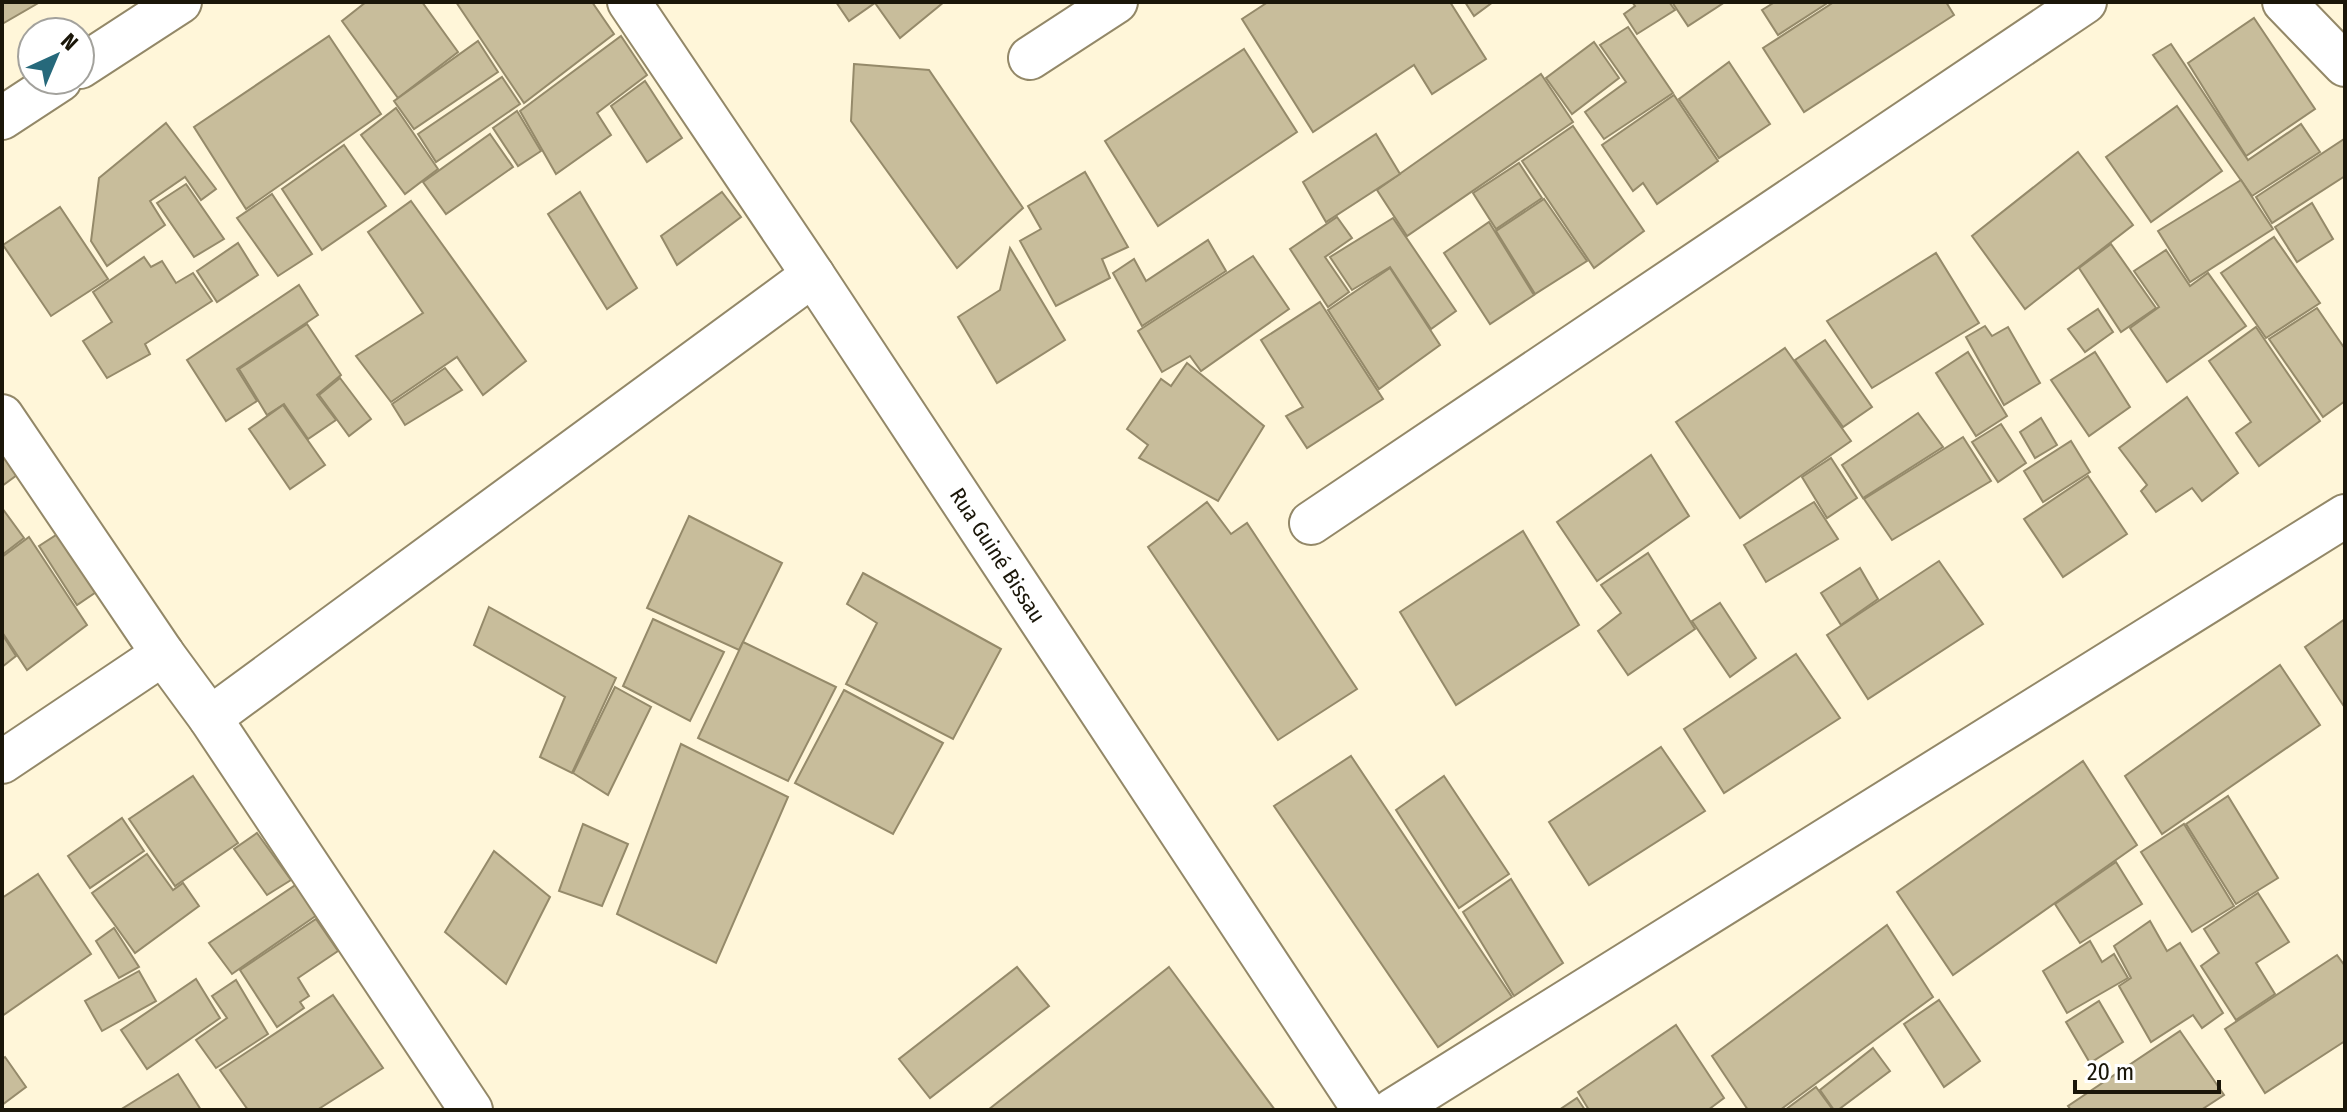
<svg xmlns="http://www.w3.org/2000/svg" width="2347" height="1112" viewBox="0 0 2347 1112" font-family="'Fira Sans Condensed',sans-serif">
  <style>
    .building { fill: #c8bd9b; stroke: #958a6a; stroke-width: 2 }
    .lines { fill: none; stroke-linecap: round; stroke-linejoin: round }
    .minor-casing { stroke: #938868; stroke-width: 46 }
    .minor { stroke: #fff; stroke-width: 42 }
    .labels { text-anchor: middle; stroke-width: 6; stroke-linejoin: round; paint-order: stroke }
    .street-label { font-size: 22px; fill: #1a1609; stroke: #fff }
  </style>
  <rect width="100%" height="100%" fill="#fff6d9"/>
  <g class="building">
    <path d="M2,2H40L2,24Z"/>
    <path d="M366,2H422L458,52L398,98L342,21Z"/>
    <path d="M456,2H592L614,34L524,103Z"/>
    <path d="M836,2H944L900,38L875,3L849,21Z"/>
    <path d="M1268,2H1450L1486,59L1432,94L1414,65L1313,132L1242,19Z"/>
    <path d="M1465,2H1493L1474,16Z"/>
    <path d="M1632,2H1669L1675,10L1637,34L1624,14L1635,6Z"/>
    <path d="M1672,2H1725L1688,26Z"/>
    <path d="M1775,2H1829L1778,35L1762,10Z"/>
    <path d="M1834,2H1946L1954,15L1804,112L1763,48Z"/>
    <path d="M2254,18L2315,109L2246,156L2188,63Z"/>
    <path d="M1628,27L1673,93L1604,139L1585,112L1626,82L1600,45Z"/>
    <path d="M329,36L381,114L246,209L194,127Z"/>
    <path d="M621,36L647,75L597,113L611,135L556,174L520,111Z"/>
    <path d="M478,41L498,72L414,129L394,101Z"/>
    <path d="M1594,42L1619,78L1572,114L1546,78Z"/>
    <path d="M2171,44L2248,160L2301,124L2320,152L2252,196L2153,55Z"/>
    <path d="M1244,49L1297,132L1158,226L1105,141Z"/>
    <path d="M1729,62L1770,124L1719,158L1679,99Z"/>
    <path d="M854,64L929,70L1023,208L957,268L851,121Z"/>
    <path d="M1541,74L1573,122L1407,236L1377,190Z"/>
    <path d="M502,77L520,104L436,162L418,134Z"/>
    <path d="M645,81L682,138L647,162L611,106Z"/>
    <path d="M1674,95L1718,161L1657,204L1643,183L1633,191L1602,145Z"/>
    <path d="M2177,106L2222,171L2151,222L2106,157Z"/>
    <path d="M396,108L438,169L405,194L361,135Z"/>
    <path d="M517,111L541,151L518,166L493,128Z"/>
    <path d="M166,123L216,189L201,200L185,177L150,201L165,225L107,266L91,241L99,178Z"/>
    <path d="M1573,126L1644,231L1594,268L1522,161Z"/>
    <path d="M490,134L513,167L446,214L423,182Z"/>
    <path d="M1376,134L1400,174L1326,222L1303,182Z"/>
    <path d="M2344,139L2345,176L2272,223L2256,197Z"/>
    <path d="M344,145L386,206L322,250L282,189Z"/>
    <path d="M2078,152L2133,225L2025,309L1972,236Z"/>
    <path d="M1519,163L1542,198L1496,229L1473,193Z"/>
    <path d="M1085,172L1128,247L1102,259L1110,278L1056,306L1020,241L1041,229L1028,206Z"/>
    <path d="M2241,180L2273,229L2190,282L2158,231Z"/>
    <path d="M186,184L224,239L194,257L157,203Z"/>
    <path d="M580,192L637,288L607,309L548,214Z"/>
    <path d="M722,192L741,217L677,265L661,236Z"/>
    <path d="M272,194L312,254L278,276L237,218Z"/>
    <path d="M1544,199L1587,261L1535,294L1496,231Z"/>
    <path d="M411,201L526,361L483,395L457,357L391,402L356,356L423,313L368,232Z"/>
    <path d="M2312,203L2333,239L2297,262L2275,227Z"/>
    <path d="M60,207L108,279L51,316L3,245Z"/>
    <path d="M1337,217L1352,238L1325,257L1349,292L1328,307L1290,249Z"/>
    <path d="M1393,218L1456,311L1431,329L1390,267L1352,290L1330,257Z"/>
    <path d="M1489,222L1534,295L1490,324L1444,253Z"/>
    <path d="M2274,237L2320,303L2266,338L2221,273Z"/>
    <path d="M1208,240L1226,271L1142,326L1113,273L1134,259L1146,281Z"/>
    <path d="M238,243L258,275L217,302L197,271Z"/>
    <path d="M2111,244L2156,308L2121,332L2079,268Z"/>
    <path d="M1010,248L1065,340L997,383L958,317L1000,290Z"/>
    <path d="M2166,250L2190,286L2208,273L2246,326L2167,382L2130,328L2159,307L2134,271Z"/>
    <path d="M1936,253L1979,323L1872,388L1827,321Z"/>
    <path d="M1253,256L1289,309L1201,371L1190,356L1162,372L1138,331Z"/>
    <path d="M144,257L151,267L162,261L176,283L193,273L212,301L145,344L150,354L107,378L83,341L112,322L93,292Z"/>
    <path d="M1390,268L1440,345L1379,389L1328,310Z"/>
    <path d="M299,285L318,315L237,369L257,401L226,421L187,360Z"/>
    <path d="M1320,302L1383,399L1307,448L1286,416L1303,407L1261,340Z"/>
    <path d="M2317,308L2345,349V401L2323,417L2269,339Z"/>
    <path d="M2098,309L2113,332L2085,352L2068,329Z"/>
    <path d="M307,324L341,375L317,395L336,420L308,439L284,404L267,415L239,369Z"/>
    <path d="M1985,326L1992,336L2008,327L2040,383L2004,405L1966,337Z"/>
    <path d="M2256,327L2320,421L2259,466L2236,433L2251,422L2209,361Z"/>
    <path d="M1825,340L1872,407L1843,427L1795,360Z"/>
    <path d="M1785,348L1851,441L1740,518L1676,422Z"/>
    <path d="M1968,352L2007,416L1976,436L1936,373Z"/>
    <path d="M2095,352L2130,407L2089,436L2051,380Z"/>
    <path d="M1187,363L1264,426L1218,501L1139,458L1148,445L1127,429L1161,379L1171,386Z"/>
    <path d="M445,368L462,390L405,425L392,404Z"/>
    <path d="M340,378L371,419L349,436L319,395Z"/>
    <path d="M2187,397L2238,473L2202,501L2192,488L2156,512L2141,491L2147,485L2119,448Z"/>
    <path d="M283,405L325,465L290,489L249,429Z"/>
    <path d="M1918,413L1943,447L1863,498L1842,465Z"/>
    <path d="M2041,418L2057,445L2035,458L2020,432Z"/>
    <path d="M2001,424L2026,463L1998,482L1972,442Z"/>
    <path d="M1963,437L1991,481L1892,540L1864,499Z"/>
    <path d="M2071,441L2090,472L2043,502L2024,471Z"/>
    <path d="M2,454L17,475L2,486Z"/>
    <path d="M1651,455L1689,516L1597,581L1557,522Z"/>
    <path d="M1831,458L1857,498L1827,518L1802,477Z"/>
    <path d="M2088,476L2127,534L2063,577L2024,519Z"/>
    <path d="M1207,502L1231,534L1247,523L1357,689L1278,740L1148,547Z"/>
    <path d="M1814,502L1838,539L1766,582L1744,545Z"/>
    <path d="M2,508L24,538L2,555Z"/>
    <path d="M689,516L782,563L739,650L647,608Z"/>
    <path d="M67,528L105,586L77,605L39,546Z"/>
    <path d="M1523,531L1579,625L1456,705L1400,612Z"/>
    <path d="M29,537L87,625L27,670L2,632V557Z"/>
    <path d="M1648,553L1695,629L1628,675L1598,631L1621,613L1601,585Z"/>
    <path d="M1939,561L1983,624L1868,699L1827,635Z"/>
    <path d="M1860,568L1878,599L1841,625L1821,593Z"/>
    <path d="M863,573L1001,649L953,739L846,684L877,623L847,604Z"/>
    <path d="M1720,603L1756,658L1730,677L1692,621Z"/>
    <path d="M489,607L616,678L572,773L540,757L565,697L474,645Z"/>
    <path d="M653,619L724,652L690,721L623,686Z"/>
    <path d="M2345,619V708L2305,647Z"/>
    <path d="M2,634L16,656L2,667Z"/>
    <path d="M743,642L836,687L788,781L698,738Z"/>
    <path d="M1796,654L1840,718L1724,793L1684,729Z"/>
    <path d="M2280,665L2320,725L2162,834L2125,776Z"/>
    <path d="M615,687L651,707L608,795L573,773Z"/>
    <path d="M844,690L943,743L893,834L795,783Z"/>
    <path d="M681,744L788,797L716,963L617,914Z"/>
    <path d="M1661,747L1705,811L1589,885L1549,822Z"/>
    <path d="M1351,756L1512,997L1438,1047L1274,806Z"/>
    <path d="M2083,761L2137,845L1953,975L1897,892Z"/>
    <path d="M193,776L238,843L175,886L129,819Z"/>
    <path d="M1444,776L1509,874L1459,908L1396,810Z"/>
    <path d="M2228,796L2278,878L2236,904L2186,824Z"/>
    <path d="M122,818L144,851L90,888L68,856Z"/>
    <path d="M583,824L628,844L602,906L559,891Z"/>
    <path d="M2184,824L2234,906L2192,932L2141,852Z"/>
    <path d="M257,833L291,880L267,895L234,849Z"/>
    <path d="M494,851L550,897L506,984L445,932Z"/>
    <path d="M147,854L173,890L183,883L199,906L135,953L92,893Z"/>
    <path d="M2116,862L2142,904L2080,943L2055,904Z"/>
    <path d="M38,874L91,954L2,1016V898Z"/>
    <path d="M1511,879L1563,963L1514,996L1463,912Z"/>
    <path d="M297,884L317,915L232,974L209,943Z"/>
    <path d="M2258,893L2289,942L2256,963L2275,994L2236,1020L2201,966L2219,953L2204,929Z"/>
    <path d="M316,919L338,951L298,978L309,996L300,1002L304,1008L277,1027L240,970Z"/>
    <path d="M2150,921L2167,951L2180,943L2223,1013L2202,1028L2193,1015L2151,1042L2119,986L2131,978L2114,946Z"/>
    <path d="M1887,925L1933,997L1780,1110H1748L1712,1056Z"/>
    <path d="M114,928L139,967L119,978L96,941Z"/>
    <path d="M2090,941L2102,962L2114,954L2128,978L2067,1013L2043,971Z"/>
    <path d="M2337,955L2345,966V1041L2265,1093L2225,1029Z"/>
    <path d="M1017,967L1049,1006L930,1098L899,1059Z"/>
    <path d="M1169,967L1275,1110H988Z"/>
    <path d="M139,971L156,1001L102,1031L85,1001Z"/>
    <path d="M196,979L220,1018L147,1069L121,1030Z"/>
    <path d="M236,980L268,1034L216,1068L196,1040L227,1018L212,996Z"/>
    <path d="M333,995L383,1068L317,1110H248L220,1070Z"/>
    <path d="M1939,1000L1980,1061L1944,1087L1904,1024Z"/>
    <path d="M2099,1001L2123,1042L2090,1063L2066,1022Z"/>
    <path d="M1676,1025L1724,1098L1708,1110H1589L1578,1092Z"/>
    <path d="M2180,1031L2224,1095L2201,1110H2071L2068,1106Z"/>
    <path d="M1873,1048L1890,1071L1838,1110H1834L1820,1090Z"/>
    <path d="M5,1057L26,1087L2,1105V1059Z"/>
    <path d="M178,1074L201,1110H120Z"/>
    <path d="M1816,1087L1833,1110H1785Z"/>
    <path d="M1577,1098L1585,1110H1559Z"/>
  </g>
  <g class="lines">
    <defs>
      <g id="minor">
        <path d="M629,2L813,275L1364,1110"/>
        <path d="M2284,2L2345,65"/>
        <path d="M1030,58L1116,2"/>
        <path d="M80,67L180,2"/>
        <path d="M2,118L60,80"/>
        <path d="M2,416L163,654L210,718L471,1110"/>
        <path d="M1311,523L2085,2"/>
        <path d="M210,718L813,275"/>
        <path d="M2,762L163,654"/>
        <path d="M1393,1110L2345,516"/>
      </g>
    </defs>
    <use href="#minor" class="minor-casing"/>
    <use href="#minor" class="minor"/>
  </g>
  <g class="labels">
    <g class="street-label">
      <text transform="translate(998 555) rotate(57)" y="8">Rua Guiné Bissau</text>
    </g>
  </g>
  <rect width="2347" height="1112" fill="none" stroke="#1a1609" stroke-width="8"/>
  <g transform="translate(56 56) rotate(44)"><circle r="38" fill="#ffffff" stroke="#a3a29d" stroke-width="2"/>
  <path d="M0-6L14 30L0 20L-14 30Z" fill="#26697b"/>
  <text y="-12" font-size="22" font-weight="bold" text-anchor="middle" fill="#1a1609">N</text>
  </g>
  <path d="M2075 1080v12h144v-12" fill="none" stroke="#1a1609" stroke-width="4"/>
  <text x="2087" y="1080" font-size="24" fill="#1a1609" stroke="#ffffff" stroke-width="6" paint-order="stroke">20 m</text>
</svg>
